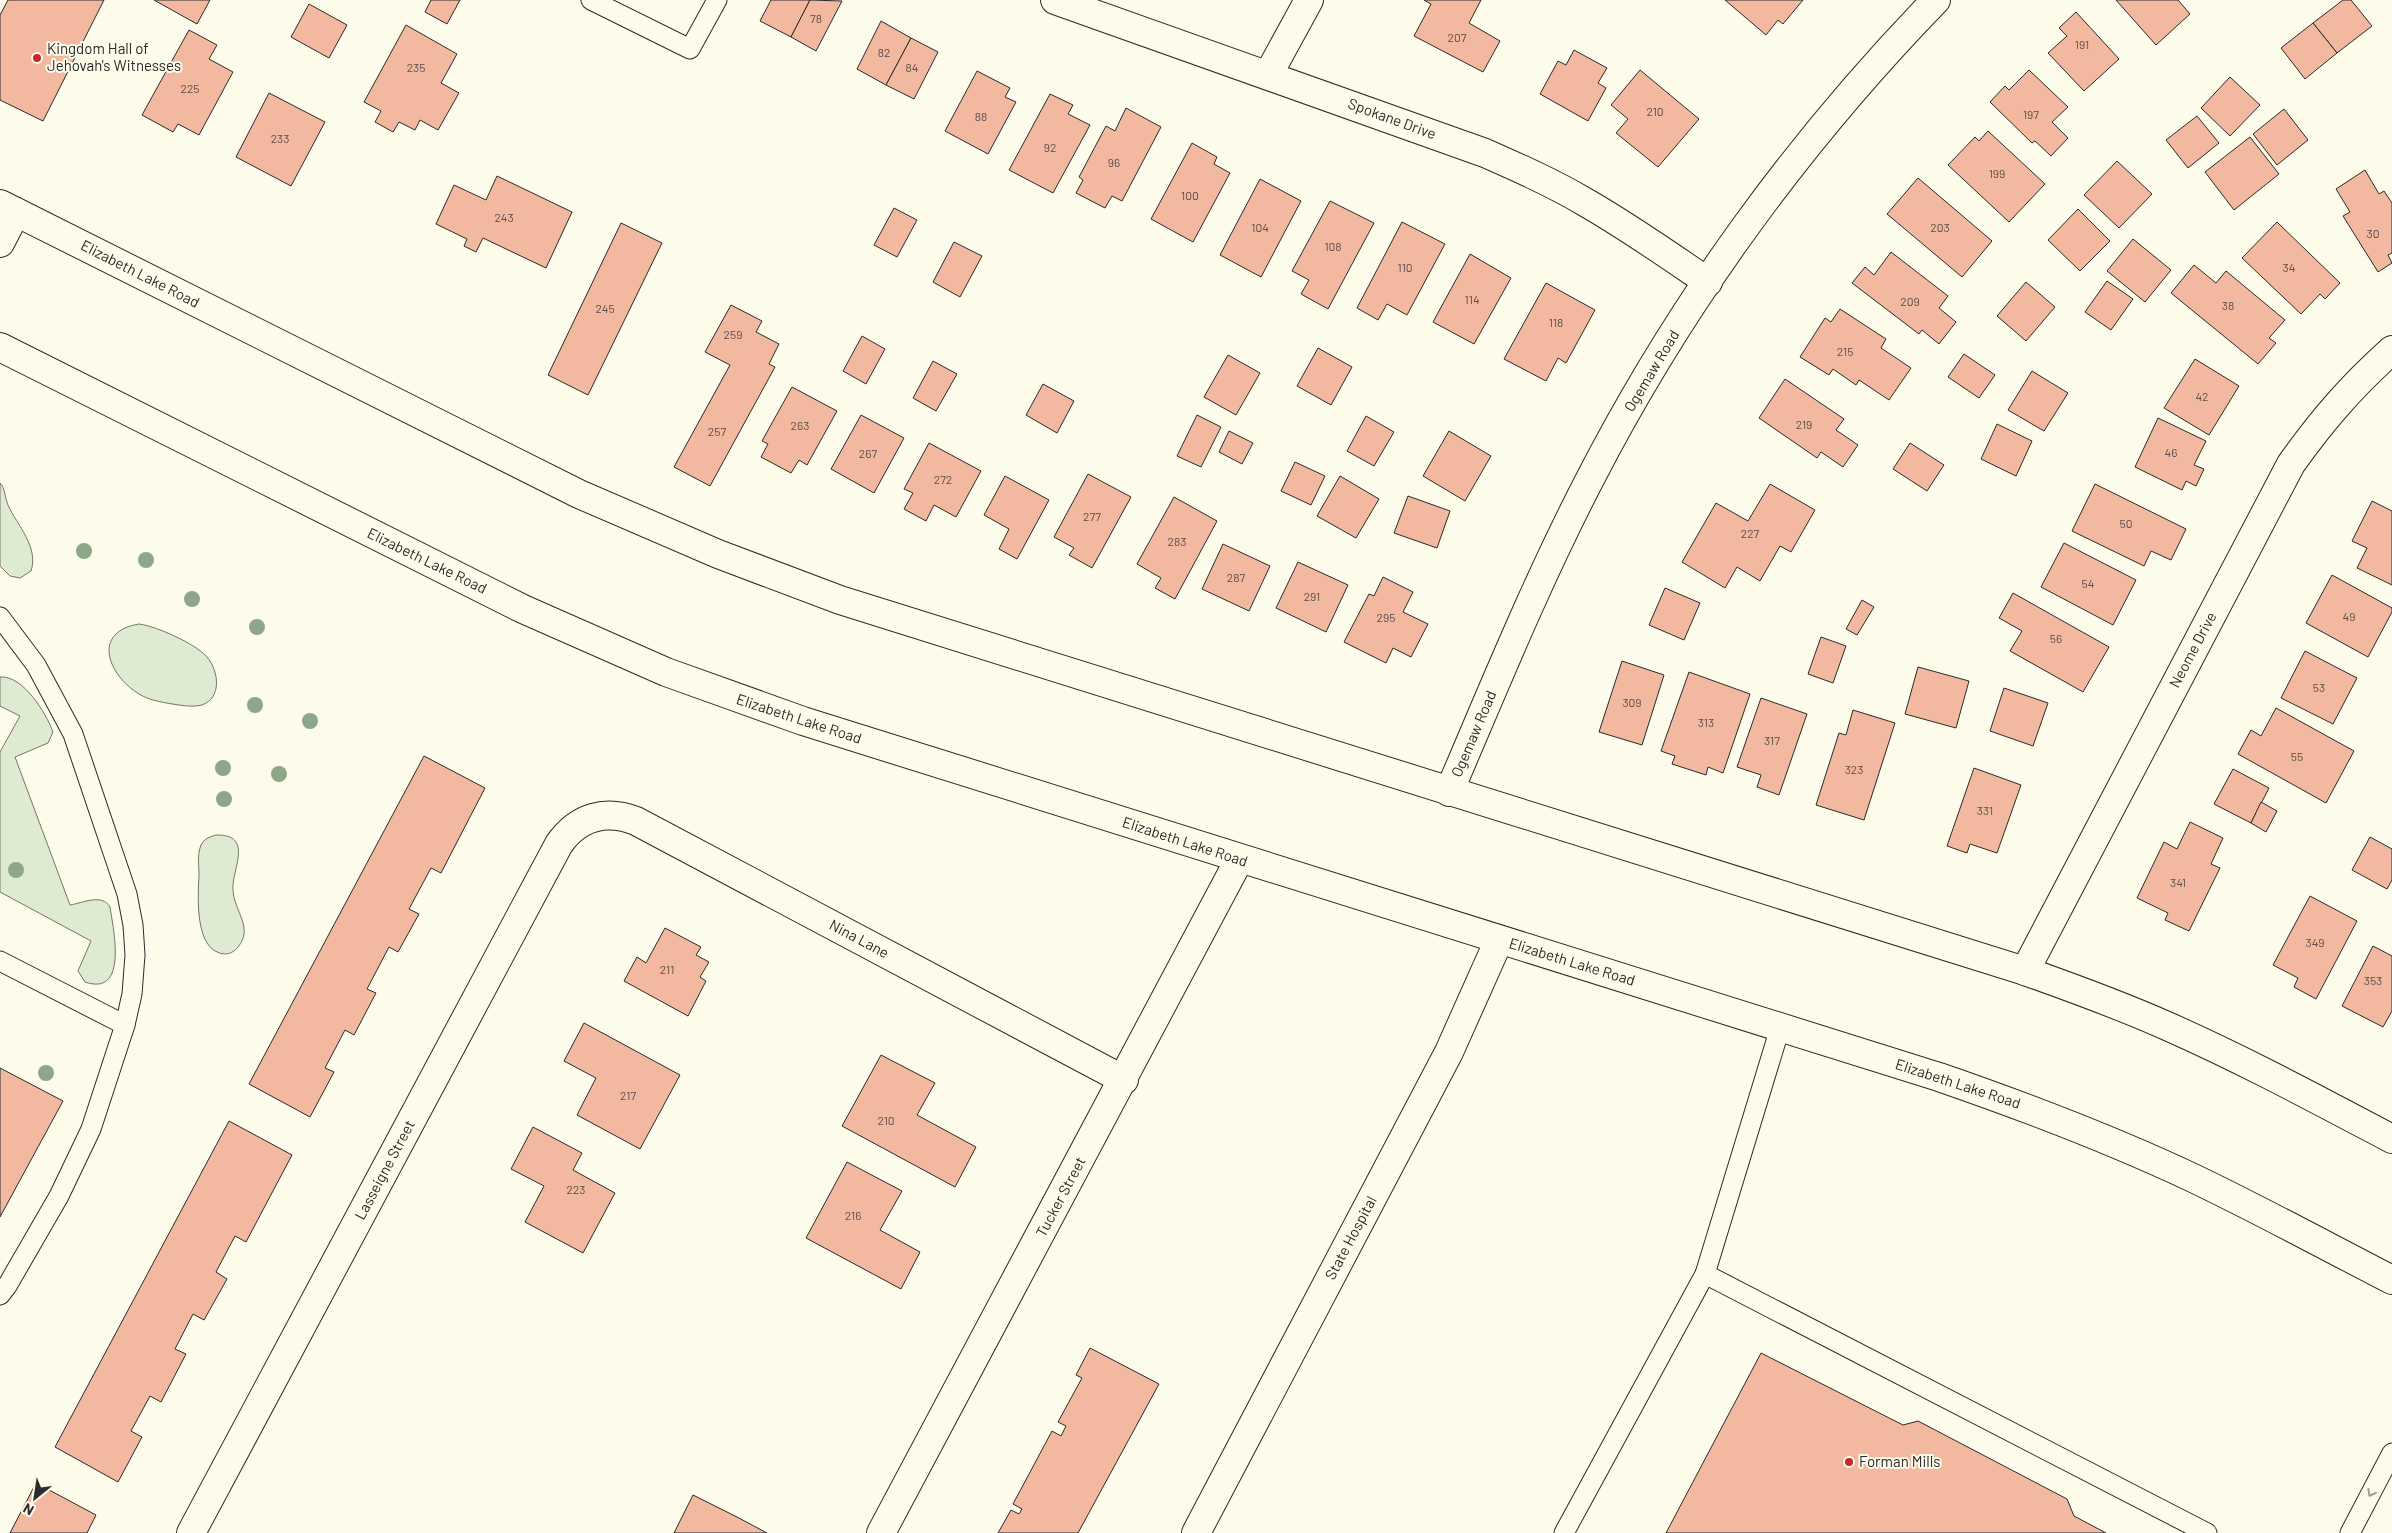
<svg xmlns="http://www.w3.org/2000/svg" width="2392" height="1533" viewBox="0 0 2392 1533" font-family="Barlow,sans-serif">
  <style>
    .green { fill: #deebd1; stroke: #74746e }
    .building { fill: #f2b8a0; stroke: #2b2b2b }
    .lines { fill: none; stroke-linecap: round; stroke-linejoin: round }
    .service-casing { stroke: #2b2b2b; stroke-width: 21 }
    .minor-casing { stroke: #2b2b2b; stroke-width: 30 }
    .secondary-casing { stroke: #2b2b2b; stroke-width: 30 }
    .service { stroke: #fdfbea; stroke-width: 19 }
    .minor { stroke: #fdfbea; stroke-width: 28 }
    .secondary { stroke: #fdfbea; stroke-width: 28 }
    .tree { fill: #8ea78a }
    .oneway { stroke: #9e9d94 }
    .poi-dot { fill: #c62828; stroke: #fdfbea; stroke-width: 2 }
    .labels { text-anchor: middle; stroke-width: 4; stroke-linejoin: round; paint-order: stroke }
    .number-label { font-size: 12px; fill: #5d4e48 }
    .poi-label { font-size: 15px; fill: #2b2b2b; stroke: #fdfbea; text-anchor: start }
    .street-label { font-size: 15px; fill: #2b2b2b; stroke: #fdfbea }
  </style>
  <rect width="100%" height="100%" fill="#fdfbea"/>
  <g class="green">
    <path d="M0,483C5,488 5,498 8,505C17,525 39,547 31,571L20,578L10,576L0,566Z"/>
    <path d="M139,624C156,626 196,644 207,657C219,671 222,698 202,705C195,707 186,706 179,705C166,703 150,701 139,694C108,675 91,632 139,624Z"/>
    <path d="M0,677C23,675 46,713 53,732L48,743L15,757L70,905C83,903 102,893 110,907C113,928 129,997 85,982L78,971L91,941L0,892V752L20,716L0,706Z"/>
    <path d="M216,835C255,834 231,871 233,890C234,911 254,928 238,947C235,951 230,954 225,954C194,952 198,897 199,875C199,866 197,855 201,845C204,839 209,837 216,835Z"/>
  </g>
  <g class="building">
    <path d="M8,0H104L43,121L0,100V15Z"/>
    <path d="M154,0H210L197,24Z"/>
    <path d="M431,0H460L447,24L425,12Z"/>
    <path d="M771,0H810L791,37L760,21Z"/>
    <path d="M810,0L842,1L816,51L791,37Z"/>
    <path d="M1424,0H1481L1469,23L1500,41L1483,72L1414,36L1431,4Z"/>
    <path d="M1725,0H1803L1783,24L1778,20L1766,35Z"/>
    <path d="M2116,0H2178L2190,14L2156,45Z"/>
    <path d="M2343,0H2351L2372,26L2337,53L2313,23Z"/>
    <path d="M309,4L347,25L329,58L291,37Z"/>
    <path d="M2076,12L2119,59L2084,91L2048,53L2067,36L2059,28Z"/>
    <path d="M881,21L911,38L886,85L857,69Z"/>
    <path d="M2313,23L2337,53L2305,79L2281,48Z"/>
    <path d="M406,25L457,54L441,83L459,93L438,130L420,120L415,130L399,122L393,132L375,122L381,111L364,102Z"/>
    <path d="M189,30L217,45L209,59L233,72L199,135L178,124L173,132L142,115Z"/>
    <path d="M911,38L938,52L914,99L886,85Z"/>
    <path d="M1574,50L1607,68L1598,83L1606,88L1588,121L1540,94L1558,61L1566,65Z"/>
    <path d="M1640,70L1699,119L1658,167L1616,133L1628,119L1611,105Z"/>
    <path d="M2029,70L2068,107L2052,122L2068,138L2051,156L2035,141L2032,143L1990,102L2005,86L2009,90Z"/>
    <path d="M977,71L1010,88L1005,97L1016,102L988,154L945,131Z"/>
    <path d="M2230,77L2260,105L2230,136L2201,108Z"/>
    <path d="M269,93L325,122L291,186L236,157Z"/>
    <path d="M1050,94L1073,105L1068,114L1090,125L1053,193L1009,170Z"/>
    <path d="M1126,108L1161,127L1122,201L1112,196L1105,208L1076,193L1083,180L1079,177L1106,126L1115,131Z"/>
    <path d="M2284,109L2308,140L2277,165L2253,134Z"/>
    <path d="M2197,116L2219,143L2188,168L2166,140Z"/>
    <path d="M1988,131L2045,184L2009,222L1948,165L1975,137L1979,141Z"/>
    <path d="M2250,137L2279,174L2234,210L2205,172Z"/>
    <path d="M1192,143L1217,157L1214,164L1230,173L1193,242L1151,219Z"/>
    <path d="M2117,161L2152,194L2119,228L2084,195Z"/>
    <path d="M2365,170L2379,194L2384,191L2392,203V253L2388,255L2392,263L2378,272L2343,216L2350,212L2336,189Z"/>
    <path d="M497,176L572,212L546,268L483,238L476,252L464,246L467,239L436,224L454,185L486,200Z"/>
    <path d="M1918,178L1992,241L1962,277L1887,214Z"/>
    <path d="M1260,179L1301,201L1261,277L1220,255Z"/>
    <path d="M1330,201L1374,223L1328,309L1301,294L1309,280L1292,271Z"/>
    <path d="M894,208L917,220L897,257L874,245Z"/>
    <path d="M2078,209L2110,241L2080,271L2048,240Z"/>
    <path d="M1402,222L1445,244L1407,315L1387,304L1378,320L1357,308Z"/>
    <path d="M2277,222L2340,283L2325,299L2320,294L2301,314L2242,258Z"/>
    <path d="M621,223L662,243L588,395L548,375Z"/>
    <path d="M2133,239L2171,270L2145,302L2107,271Z"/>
    <path d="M954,242L982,256L960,297L933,282Z"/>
    <path d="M1891,252L1948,296L1939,308L1956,322L1939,344L1922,330L1919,334L1852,283L1865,267L1874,275Z"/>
    <path d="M1470,254L1511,278L1474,344L1433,322Z"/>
    <path d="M2194,265L2216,283L2226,271L2285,320L2269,338L2276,343L2258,364L2171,293Z"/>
    <path d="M2107,281L2133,299L2111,330L2085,312Z"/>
    <path d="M2026,282L2055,307L2026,341L1997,316Z"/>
    <path d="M1546,283L1595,310L1566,363L1558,358L1546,381L1504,359Z"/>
    <path d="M731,305L762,321L756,332L779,344L769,364L775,367L710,486L674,467L730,365L705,352Z"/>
    <path d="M1840,309L1886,339L1881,348L1911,368L1889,400L1859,380L1856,385L1833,369L1829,375L1800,357L1825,318L1831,322Z"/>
    <path d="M862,336L885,349L866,384L843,371Z"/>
    <path d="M1318,348L1352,367L1331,405L1297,386Z"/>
    <path d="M1964,354L1995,375L1979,398L1948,377Z"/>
    <path d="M1228,355L1260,373L1236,415L1204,397Z"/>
    <path d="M2195,359L2239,386L2209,435L2164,408Z"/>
    <path d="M933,361L957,374L936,411L913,398Z"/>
    <path d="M2032,371L2068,393L2044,431L2008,410Z"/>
    <path d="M1785,379L1844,419L1836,430L1858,445L1843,467L1821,452L1817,458L1759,418Z"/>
    <path d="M1043,384L1074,401L1057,433L1026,415Z"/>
    <path d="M792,387L837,411L807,465L799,460L791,473L761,457L768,444L762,441Z"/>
    <path d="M861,415L904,438L874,493L831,469Z"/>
    <path d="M1197,415L1221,427L1201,467L1177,456Z"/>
    <path d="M1366,416L1394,432L1374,466L1347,451Z"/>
    <path d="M2158,418L2206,441L2194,465L2204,469L2196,486L2186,481L2182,490L2135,467Z"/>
    <path d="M1997,424L2032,441L2016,476L1981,459Z"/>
    <path d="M1229,431L1253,443L1242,464L1219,452Z"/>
    <path d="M1449,431L1491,456L1465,501L1423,476Z"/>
    <path d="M929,443L981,471L956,517L934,505L926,521L904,509L913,493L904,489Z"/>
    <path d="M1910,443L1944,465L1927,491L1893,469Z"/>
    <path d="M1295,462L1325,476L1311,505L1281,491Z"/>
    <path d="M1088,474L1131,497L1092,568L1069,555L1074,548L1054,537Z"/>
    <path d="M1005,476L1049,500L1017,559L999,549L1009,529L984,515Z"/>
    <path d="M1340,476L1379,499L1356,538L1317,516Z"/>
    <path d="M1770,484L1815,510L1791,552L1780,546L1760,581L1737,567L1725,588L1682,562L1716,503L1748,521Z"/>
    <path d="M2095,484L2186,529L2171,560L2151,551L2144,566L2072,531Z"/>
    <path d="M1408,496L1450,511L1437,548L1394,533Z"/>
    <path d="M1174,497L1217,521L1175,599L1155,588L1161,578L1137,564Z"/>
    <path d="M2372,501L2392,511V585L2357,568L2367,548L2352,541Z"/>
    <path d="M2064,543L2136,580L2113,625L2041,587Z"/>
    <path d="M1223,544L1270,566L1249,611L1202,589Z"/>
    <path d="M1298,562L1348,585L1326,632L1276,608Z"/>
    <path d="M2332,575L2392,608V612L2368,657L2306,623Z"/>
    <path d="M1383,577L1413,592L1403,612L1428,624L1411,657L1393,648L1386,663L1344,642L1369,594L1374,596Z"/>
    <path d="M1665,588L1700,603L1684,640L1649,625Z"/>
    <path d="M2013,593L2109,647L2083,692L2010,651L2022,631L1999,618Z"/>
    <path d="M1862,600L1874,607L1857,635L1846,629Z"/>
    <path d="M1821,637L1846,646L1833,683L1808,674Z"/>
    <path d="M2305,651L2357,678L2333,724L2281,698Z"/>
    <path d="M1622,661L1664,675L1642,745L1599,732Z"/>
    <path d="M1918,667L1969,681L1956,728L1905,714Z"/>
    <path d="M1689,672L1750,694L1723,773L1708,767L1706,775L1672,764L1675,756L1661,751Z"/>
    <path d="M2004,688L2048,703L2033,746L1990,731Z"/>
    <path d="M1761,698L1807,714L1779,795L1757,787L1761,775L1737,767Z"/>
    <path d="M2276,708L2354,751L2326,803L2238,754L2251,730L2261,736Z"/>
    <path d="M1853,710L1895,723L1864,820L1816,805L1839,733L1846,735Z"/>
    <path d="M424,756L485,788L441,873L431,868L409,909L419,914L398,952L389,947L367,989L376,993L354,1035L345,1030L325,1068L334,1072L310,1117L249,1084Z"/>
    <path d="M1974,768L2021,785L1997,853L1970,844L1967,853L1947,846Z"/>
    <path d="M2233,769L2269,788L2251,823L2214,804Z"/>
    <path d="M2261,802L2277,811L2266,832L2251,823Z"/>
    <path d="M2190,822L2223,838L2211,864L2220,868L2189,931L2165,920L2168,913L2137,898L2164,842L2177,849Z"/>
    <path d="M2370,837L2392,849V880L2387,889L2352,870Z"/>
    <path d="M2310,896L2357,921L2316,999L2294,987L2298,978L2273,965Z"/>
    <path d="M665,928L701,947L696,955L709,962L700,977L706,981L688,1016L624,981L637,957L646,963Z"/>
    <path d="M2373,946L2392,956V1011L2383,1027L2342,1006Z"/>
    <path d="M584,1023L680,1075L640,1149L577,1115L596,1078L564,1061Z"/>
    <path d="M881,1055L935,1083L917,1115L976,1147L955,1187L842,1126Z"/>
    <path d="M0,1068L63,1101L0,1217Z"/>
    <path d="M229,1121L292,1155L246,1242L235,1236L216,1272L227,1279L204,1320L193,1314L175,1349L186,1354L161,1402L150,1396L131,1431L142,1437L118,1482L55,1447Z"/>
    <path d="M533,1127L582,1153L573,1170L615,1193L583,1253L525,1222L544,1186L511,1169Z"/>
    <path d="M847,1162L902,1191L880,1230L920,1252L901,1289L806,1238Z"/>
    <path d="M1090,1348L1159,1384L1078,1533H998L1011,1510L1019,1514L1022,1509L1013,1504L1052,1431L1061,1436L1066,1426L1058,1422L1082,1378L1076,1375Z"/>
    <path d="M1761,1353L1903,1425L1918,1421L2067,1499L2074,1516L2106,1533H1666Z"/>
    <path d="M36,1483L96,1515L87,1533H10Z"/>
    <path d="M693,1495L737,1517L767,1533H674Z"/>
  </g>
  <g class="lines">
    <defs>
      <g id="service">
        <path d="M591,0L690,49L717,0"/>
        <path d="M0,617L36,665L73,734L127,894L133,925L135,955L132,994L125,1025L91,1129L59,1196L7,1286L0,1295"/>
        <path d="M0,961L125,1025"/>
        <path d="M1705,1274L2207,1533"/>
        <path d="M1564,1533L1705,1274L1780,1028"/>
        <path d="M2350,1533L2392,1453"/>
      </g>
      <g id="minor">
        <path d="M1055,0L1485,153C1519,168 1553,183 1585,202C1627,226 1667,254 1708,282"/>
        <path d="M1268,75L1309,0"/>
        <path d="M0,204L579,494L718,554L840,600L2025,971C2073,988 2120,1005 2167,1026C2244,1060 2318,1100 2392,1139"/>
        <path d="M0,243L16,212"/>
        <path d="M1449,792C1494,687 1537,581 1590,479C1680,304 1799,141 1936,0"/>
        <path d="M2025,971L2291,464C2323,419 2351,387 2392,350"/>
        <path d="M191,1533L559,844C578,817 605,809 636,821L1124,1080"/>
        <path d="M881,1533L1239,860"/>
        <path d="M1196,1533L1449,1052L1499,940"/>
      </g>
      <path id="secondary" d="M0,347L523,609L666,672L803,721L1939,1077C2026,1107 2110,1139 2193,1178C2260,1210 2326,1246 2392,1280"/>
    </defs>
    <use href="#service" class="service-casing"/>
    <use href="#minor" class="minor-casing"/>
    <use href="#secondary" class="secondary-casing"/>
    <use href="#service" class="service"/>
    <use href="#minor" class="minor"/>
    <use href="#secondary" class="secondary"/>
  </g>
  <g class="tree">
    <circle cx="84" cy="551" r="8"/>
    <circle cx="146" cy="560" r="8"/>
    <circle cx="192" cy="599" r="8"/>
    <circle cx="257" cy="627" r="8"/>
    <circle cx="255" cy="705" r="8"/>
    <circle cx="310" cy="721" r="8"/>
    <circle cx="223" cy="768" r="8"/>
    <circle cx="279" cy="774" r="8"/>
    <circle cx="224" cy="799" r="8"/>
    <circle cx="16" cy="870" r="8"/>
    <circle cx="46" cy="1073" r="8"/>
  </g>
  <defs><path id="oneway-chevron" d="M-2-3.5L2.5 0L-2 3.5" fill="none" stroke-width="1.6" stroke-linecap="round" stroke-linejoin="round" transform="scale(1.25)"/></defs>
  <use class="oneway" href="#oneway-chevron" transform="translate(2371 1493) rotate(118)"/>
  <g class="poi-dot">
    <circle cx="37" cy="58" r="5"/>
    <circle cx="1849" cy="1462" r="5"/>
  </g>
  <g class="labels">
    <g class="number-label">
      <text x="816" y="23">78</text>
      <text x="1457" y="42">207</text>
      <text x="2082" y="49">191</text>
      <text x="884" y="57">82</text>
      <text x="416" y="72">235</text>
      <text x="912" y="72">84</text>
      <text x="190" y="93">225</text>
      <text x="1655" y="116">210</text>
      <text x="2031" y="119">197</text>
      <text x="981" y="121">88</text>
      <text x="280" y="143">233</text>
      <text x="1050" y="152">92</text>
      <text x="1114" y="167">96</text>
      <text x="1997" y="178">199</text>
      <text x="1190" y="200">100</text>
      <text x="504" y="222">243</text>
      <text x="1260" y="232">104</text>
      <text x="1940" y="232">203</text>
      <text x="2373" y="238">30</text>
      <text x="1333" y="251">108</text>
      <text x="1405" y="272">110</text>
      <text x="2289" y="272">34</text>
      <text x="1472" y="304">114</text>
      <text x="1910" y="306">209</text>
      <text x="2228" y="310">38</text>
      <text x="605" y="313">245</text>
      <text x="1556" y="327">118</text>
      <text x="733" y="339">259</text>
      <text x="1845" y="356">215</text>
      <text x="2202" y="401">42</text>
      <text x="1804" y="429">219</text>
      <text x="800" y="430">263</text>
      <text x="717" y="436">257</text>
      <text x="2171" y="457">46</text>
      <text x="868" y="458">267</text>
      <text x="943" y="484">272</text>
      <text x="1092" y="521">277</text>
      <text x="2126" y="528">50</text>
      <text x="1750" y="538">227</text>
      <text x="1177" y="546">283</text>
      <text x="1236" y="582">287</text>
      <text x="2088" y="588">54</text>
      <text x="1312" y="601">291</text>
      <text x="2349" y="621">49</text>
      <text x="1386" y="622">295</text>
      <text x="2056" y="643">56</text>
      <text x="2319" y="692">53</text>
      <text x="1632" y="707">309</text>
      <text x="1706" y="727">313</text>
      <text x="1772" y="745">317</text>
      <text x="2297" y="761">55</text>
      <text x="1854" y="774">323</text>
      <text x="1985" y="815">331</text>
      <text x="2178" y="887">341</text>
      <text x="2315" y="947">349</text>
      <text x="667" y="974">211</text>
      <text x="2373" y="985">353</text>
      <text x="628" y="1100">217</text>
      <text x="886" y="1125">210</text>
      <text x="576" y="1194">223</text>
      <text x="853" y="1220">216</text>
    </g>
    <g class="poi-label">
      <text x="47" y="54">Kingdom Hall of<tspan x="47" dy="17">Jehovah's Witnesses</tspan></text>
      <text x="1859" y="1467">Forman Mills</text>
    </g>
    <g class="street-label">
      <text transform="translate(1392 119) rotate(20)" y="5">Spokane Drive</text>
      <text transform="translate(140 274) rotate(27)" y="5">Elizabeth Lake Road</text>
      <text transform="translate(1652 371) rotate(-59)" y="5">Ogemaw Road</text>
      <text transform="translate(427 561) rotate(26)" y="5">Elizabeth Lake Road</text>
      <text transform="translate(2193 650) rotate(-62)" y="5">Neome Drive</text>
      <text transform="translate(799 719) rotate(18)" y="5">Elizabeth Lake Road</text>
      <text transform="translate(1474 734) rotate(-67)" y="5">Ogemaw Road</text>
      <text transform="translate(1185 842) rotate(18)" y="5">Elizabeth Lake Road</text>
      <text transform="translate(859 939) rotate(28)" y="5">Nina Lane</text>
      <text transform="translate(1572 962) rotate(17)" y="5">Elizabeth Lake Road</text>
      <text transform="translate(1958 1084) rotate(18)" y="5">Elizabeth Lake Road</text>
      <text transform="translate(385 1170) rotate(-62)" y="5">Lasseigne Street</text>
      <text transform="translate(1061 1197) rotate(-62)" y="5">Tucker Street</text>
      <text transform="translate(1351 1238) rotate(-62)" y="5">State Hospital</text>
    </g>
  </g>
  <g transform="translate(35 1498) rotate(210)" stroke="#fdfbea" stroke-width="4" paint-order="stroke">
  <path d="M0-4L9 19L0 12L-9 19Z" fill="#2b2b2b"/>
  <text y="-8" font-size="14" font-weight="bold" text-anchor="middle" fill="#2b2b2b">N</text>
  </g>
</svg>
